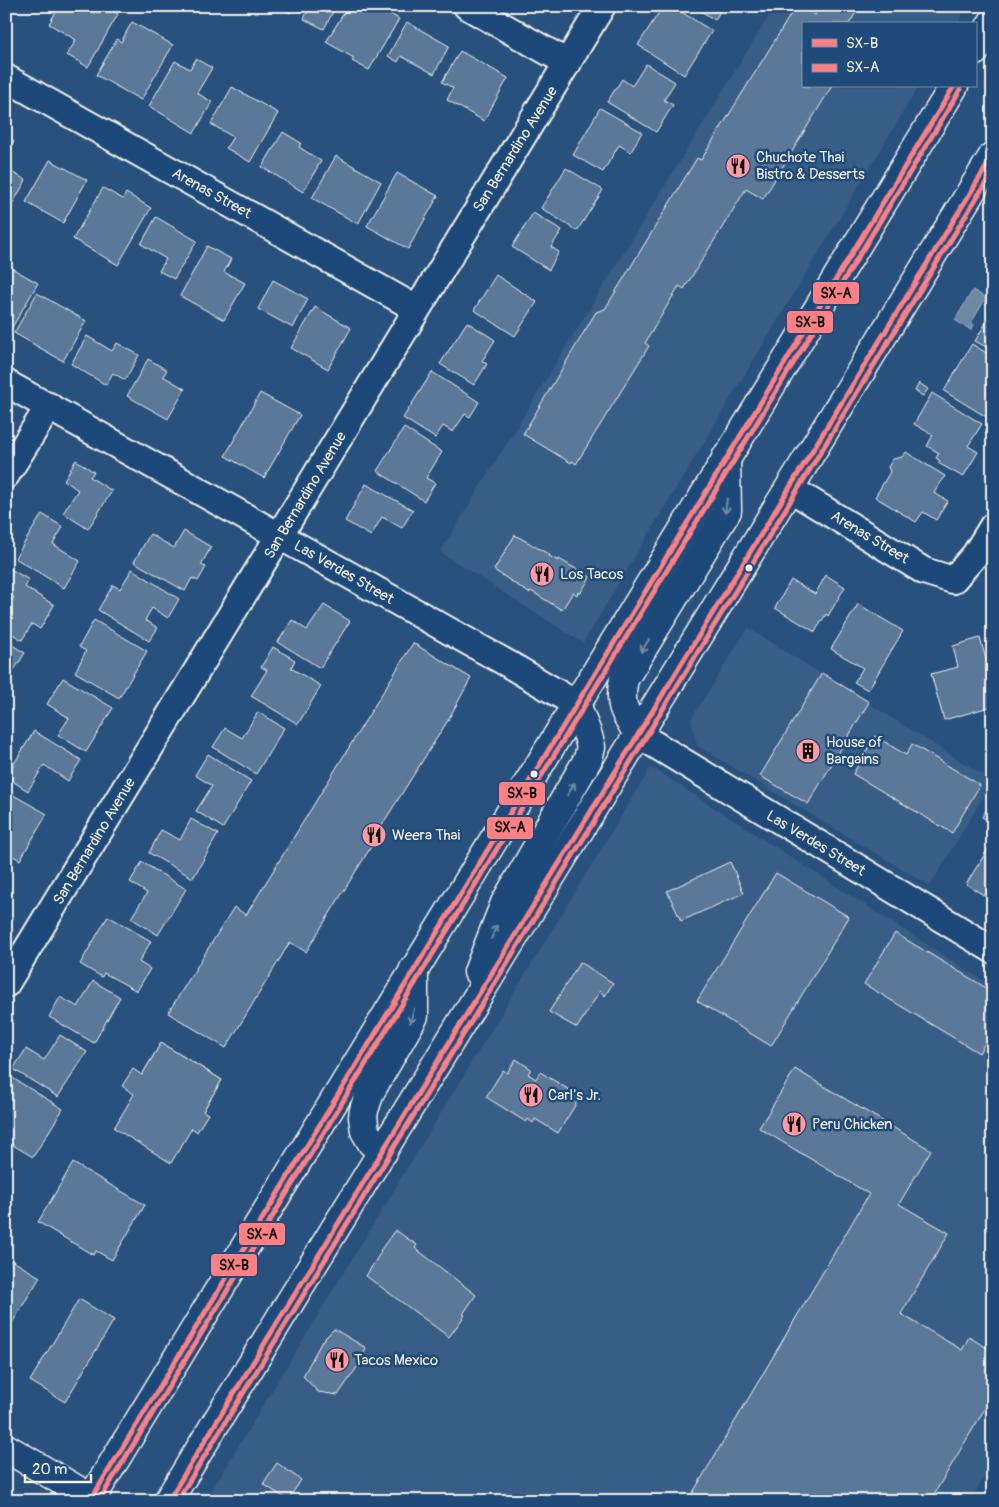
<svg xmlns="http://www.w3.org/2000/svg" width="999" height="1507" viewBox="0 0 999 1507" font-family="Pangolin,sans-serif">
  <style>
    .built { fill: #375d86 }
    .water { fill: #6e88a2; stroke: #a4b2be }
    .building { fill: #5b7899; stroke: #f4f1e8 }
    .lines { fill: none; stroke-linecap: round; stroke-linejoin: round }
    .street-casing { stroke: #f4f1e8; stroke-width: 30 }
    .primary-casing { stroke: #f4f1e8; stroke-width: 31 }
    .street { stroke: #1f4a7a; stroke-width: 26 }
    .primary { stroke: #1f4a7a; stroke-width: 28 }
    .bus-1-casing { stroke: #1f4a7a; stroke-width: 9 }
    .bus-2-casing { stroke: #1f4a7a; stroke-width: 9 }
    .bus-1 { stroke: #ff8084; stroke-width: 5 }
    .bus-2 { stroke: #ff8084; stroke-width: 5 }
    .oneway { stroke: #748da6 }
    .bus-dot { fill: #f4f1e8; stroke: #1f4a7a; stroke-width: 2 }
    .labels { text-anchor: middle; stroke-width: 5; stroke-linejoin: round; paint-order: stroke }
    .street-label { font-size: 15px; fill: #f4f1e8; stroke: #1f4a7a }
    .poi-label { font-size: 15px; fill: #f4f1e8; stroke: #1f4a7a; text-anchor: start }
    .line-badge { stroke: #1f4a7a; stroke-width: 2 }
    .pale-badge-label { font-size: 14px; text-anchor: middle; font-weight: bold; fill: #111 }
  </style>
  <rect width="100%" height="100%" fill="#28517e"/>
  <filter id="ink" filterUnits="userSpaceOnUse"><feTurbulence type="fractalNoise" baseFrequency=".02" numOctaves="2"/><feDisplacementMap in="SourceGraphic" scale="10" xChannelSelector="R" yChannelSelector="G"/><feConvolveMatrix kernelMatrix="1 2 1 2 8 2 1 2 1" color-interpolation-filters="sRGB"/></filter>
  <g filter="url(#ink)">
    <g class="built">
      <path d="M775,6H967L957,24H803V86H919L583,643L440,552Z"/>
      <path d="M748,628L993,781L930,886L697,746L691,719Z"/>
      <path d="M651,767L993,987V1463L970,1501H205Z"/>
    </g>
    <path class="water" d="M973,290L986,298L971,323L974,325L971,330L955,320Z"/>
    <g class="building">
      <path d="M6,6H15L6,21Z"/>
      <path d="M59,6H105L118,14L88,67L67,55L76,40L49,24Z"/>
      <path d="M279,6H293L290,13Z"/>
      <path d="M305,6H336L324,29L304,19L309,8Z"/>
      <path d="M348,6H377L399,19L369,70L352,61L354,58L326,42Z"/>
      <path d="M663,6H672L712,31L684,75L638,45Z"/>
      <path d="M693,6H723L715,20Z"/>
      <path d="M796,6H800L815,15L820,6H860L849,24H803V86H832L763,199L746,189L684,289L679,286L645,343L649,346L576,464L572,461L571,463L523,434L596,312L605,309L697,158L701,160Z"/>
      <path d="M132,22L173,45L141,100L96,75L117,39L121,42Z"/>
      <path d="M407,22L449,46L434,74L401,56L398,62L388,56Z"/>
      <path d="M460,51L508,78L484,121L447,100L453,88L442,82Z"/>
      <path d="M196,59L212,68L197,93L212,102L194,133L149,106L175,61L190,69Z"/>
      <path d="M646,64L675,82L664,100L673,105L656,132L607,102L622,79L632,86Z"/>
      <path d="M232,87L278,113L250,162L226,148L233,137L211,124Z"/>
      <path d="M600,108L642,132L631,152L619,145L603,172L573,155Z"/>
      <path d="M283,132L301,143L299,147L321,161L303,192L262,167Z"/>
      <path d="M6,137L14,141L6,154Z"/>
      <path d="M336,156L381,182L358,224L312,198Z"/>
      <path d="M50,160L87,180L63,223L26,202Z"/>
      <path d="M566,168L603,190L577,231L541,208Z"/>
      <path d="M6,169L26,180L13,203L6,199Z"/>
      <path d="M397,173L438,196L408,249L367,226Z"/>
      <path d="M103,188L123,199L126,193L151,208L118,265L73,239Z"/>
      <path d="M533,213L562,230L551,247L559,252L549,270L512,247Z"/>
      <path d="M156,217L197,241L174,279L159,271L166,259L141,244Z"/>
      <path d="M207,246L231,259L224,272L245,283L224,320L180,296Z"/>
      <path d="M6,265L38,283L10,331L6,329Z"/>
      <path d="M496,275L537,302L515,336L474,310Z"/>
      <path d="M273,280L308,299L293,328L258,309Z"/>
      <path d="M37,293L86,321L63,361L14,333Z"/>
      <path d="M315,307L351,328L328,369L291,348Z"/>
      <path d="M993,311V351L975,341Z"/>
      <path d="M467,322L495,340L482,361L487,364L474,385L440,364Z"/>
      <path d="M87,336L112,351L117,343L139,355L125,380L113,373L106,385L71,364Z"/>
      <path d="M972,344L993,357V421L944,391Z"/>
      <path d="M148,359L167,370L163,376L185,389L168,419L127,396Z"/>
      <path d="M432,372L479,402L470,417L465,414L453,432L443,426L435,438L403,418Z"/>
      <path d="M919,383L928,389L923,396L915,391Z"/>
      <path d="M260,393L300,415L264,478L225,456Z"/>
      <path d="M932,393L982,424L968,446L978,452L963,477L938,463L940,461L936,458L939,453L927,446L933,435L914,424Z"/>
      <path d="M404,428L442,452L426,478L435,483L424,501L377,471Z"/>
      <path d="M906,452L945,476L934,493L948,501L936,520L923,512L916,522L875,497L890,472L888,467L893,459L902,457Z"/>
      <path d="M76,460L94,472L90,477L112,491L88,529L63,513L78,490L64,480Z"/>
      <path d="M366,484L413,510L402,528L382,517L371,536L345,521Z"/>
      <path d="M42,514L63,527L53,544L80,561L64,588L15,558Z"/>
      <path d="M184,531L211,547L201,565L206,567L198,581L192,578L185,591L134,562L150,534L174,548Z"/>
      <path d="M515,535L550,555L549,556L558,561L559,559L590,577L580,594L578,592L577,595L573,592L562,610L531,591L529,593L494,570Z"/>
      <path d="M9,568L29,580L25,587L54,605L40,629L32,624L22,640L6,630V609L14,597L6,593V573Z"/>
      <path d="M132,569L179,599L168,618L152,608L145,620L158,628L149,641L98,610L113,585L120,589Z"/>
      <path d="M826,575L845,587L828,616L826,614L815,632L775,608L791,580L815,594Z"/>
      <path d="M858,604L903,631L868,690L854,682L863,668L831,649Z"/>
      <path d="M324,605L350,621L320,668L278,642L292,620L307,630Z"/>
      <path d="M94,620L147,651L119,698L75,672L86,651L79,647Z"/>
      <path d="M980,638L993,684V706L944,720L931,674L958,667L953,646Z"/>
      <path d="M6,641L25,653L14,670L8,666L6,669Z"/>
      <path d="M413,643L471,678L447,722L380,828L382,829L306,952L290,942L226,1048L168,1013L234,907L246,915Z"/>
      <path d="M273,647L295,660L291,668L321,686L298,724L251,696L267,670L261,667Z"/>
      <path d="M822,673L869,702L808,804L760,776Z"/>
      <path d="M63,678L113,708L86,752L58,735L69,718L47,704Z"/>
      <path d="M258,712L284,728L256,774L213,747L225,728L242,738Z"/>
      <path d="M34,731L81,760L68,781L44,765L28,791L6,777Z"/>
      <path d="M875,736L906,755L912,744L980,785L952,833L853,774Z"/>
      <path d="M208,754L251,781L223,828L196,811L212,786L195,775Z"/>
      <path d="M6,791L47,814L20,860L6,852Z"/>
      <path d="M993,799V823L982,817Z"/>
      <path d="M191,819L218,834L193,878L149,853L161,830L180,840Z"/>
      <path d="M993,841V901L966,884Z"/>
      <path d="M142,862L186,889L158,935L131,918L147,893L130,882Z"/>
      <path d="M730,862L744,893L681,921L667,891Z"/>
      <path d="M776,873L849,917L771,1046L697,1001Z"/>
      <path d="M108,916L151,941L139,962L150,969L137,991L104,973L102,977L80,964Z"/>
      <path d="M895,933L993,992V1030L979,1053L864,984Z"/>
      <path d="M580,962L613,983L605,996L600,991L577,1028L549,1012Z"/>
      <path d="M93,981L120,997L94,1043L49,1017L60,997L78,1007Z"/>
      <path d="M60,1035L87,1052L58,1097L13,1069L26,1049L44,1060Z"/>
      <path d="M161,1043L222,1080L203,1111L142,1075Z"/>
      <path d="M161,1043L222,1080L203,1111L208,1114L197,1132L192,1128L171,1163L114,1128L134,1094L122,1086L133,1069L142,1075Z"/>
      <path d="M516,1059L531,1069L528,1074L536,1079L540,1072L576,1094L574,1097L579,1099L558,1133L535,1119L533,1123L528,1119L526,1122L486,1097L503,1070L507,1073Z"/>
      <path d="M795,1069L931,1150L899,1204L949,1233L901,1314L962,1350L969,1337L987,1348L993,1338V1395L930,1501H688L869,1194L759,1128Z"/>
      <path d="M11,1077L63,1109L33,1157L6,1141V1085Z"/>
      <path d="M73,1163L145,1205L112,1260L96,1251L93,1255L38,1222Z"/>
      <path d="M395,1230L417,1245L415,1248L476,1295L463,1314L465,1315L449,1337L366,1276L381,1252L380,1251Z"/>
      <path d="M11,1260L40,1277L6,1333V1268Z"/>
      <path d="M79,1299L114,1320L65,1402L30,1381Z"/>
      <path d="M334,1329L366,1348L360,1363L338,1395L318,1392L303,1376L322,1341Z"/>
      <path d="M277,1463L301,1480L288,1500L263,1484Z"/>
    </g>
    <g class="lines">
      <defs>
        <g id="street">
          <path d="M467,6L568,63"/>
          <path d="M6,78L417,309"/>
          <path d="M6,383L510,665L576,704"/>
          <path d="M6,475L49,406"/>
          <path d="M789,488L924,571L953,580L975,555L993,526"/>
          <path d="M639,735L993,950"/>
          <path d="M6,984L602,6"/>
        </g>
        <g id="primary">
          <path d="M975,51L993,22"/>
          <path d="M639,735C625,713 618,706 624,679L727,511L726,458"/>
          <path d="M478,972L505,903L588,759L591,747L588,736L576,704"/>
          <path d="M383,1152L372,1143L365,1131L363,1117L364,1110L370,1092L414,1016V969"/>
          <path d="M6,1448L96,1501"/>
          <path d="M90,1501L954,86"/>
          <path d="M168,1501L993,156"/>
        </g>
      </defs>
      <use href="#street" class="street-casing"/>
      <use href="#primary" class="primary-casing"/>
      <use href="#street" class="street"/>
      <use href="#primary" class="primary"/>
      <defs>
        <g id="bus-1">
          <path d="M90,1501L954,86"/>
          <path d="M168,1501L993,156"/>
        </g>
        <g id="bus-2">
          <path d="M99,1501L960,90"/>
          <path d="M177,1501L993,171"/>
        </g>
      </defs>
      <use href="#bus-1" class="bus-1-casing"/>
      <use href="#bus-2" class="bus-2-casing"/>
      <use href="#bus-1" class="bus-1"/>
      <use href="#bus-2" class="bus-2"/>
    </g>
    <defs><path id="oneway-shaft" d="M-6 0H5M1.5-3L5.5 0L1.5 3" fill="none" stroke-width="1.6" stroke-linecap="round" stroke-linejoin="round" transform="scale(1.25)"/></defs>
    <g class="oneway">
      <use href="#oneway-shaft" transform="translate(726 506) rotate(97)"/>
      <use href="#oneway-shaft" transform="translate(645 646) rotate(121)"/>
      <use href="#oneway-shaft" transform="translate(571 789) rotate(-60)"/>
      <use href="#oneway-shaft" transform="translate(494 932) rotate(-68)"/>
      <use href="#oneway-shaft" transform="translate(412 1016) rotate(106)"/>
    </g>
  </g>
  <defs>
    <symbol id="restaurant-disc" viewBox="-11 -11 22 22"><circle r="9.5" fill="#ff9aa2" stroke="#1f4a7a"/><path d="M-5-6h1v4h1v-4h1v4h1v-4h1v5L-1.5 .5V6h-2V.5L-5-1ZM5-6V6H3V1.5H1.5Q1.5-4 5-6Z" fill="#111"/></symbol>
    <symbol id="building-disc" viewBox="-11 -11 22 22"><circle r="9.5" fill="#ff9aa2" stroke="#1f4a7a"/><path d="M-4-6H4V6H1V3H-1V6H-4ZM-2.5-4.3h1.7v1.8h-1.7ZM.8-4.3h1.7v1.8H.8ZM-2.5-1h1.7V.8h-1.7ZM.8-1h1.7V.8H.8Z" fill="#111"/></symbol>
  </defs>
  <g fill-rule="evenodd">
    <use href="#restaurant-disc" x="724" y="152" width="28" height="28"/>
    <use href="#restaurant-disc" x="528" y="560" width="28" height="28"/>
    <use href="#building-disc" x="794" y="737" width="28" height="28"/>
    <use href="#restaurant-disc" x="360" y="821" width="28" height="28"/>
    <use href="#restaurant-disc" x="517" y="1081" width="28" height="28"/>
    <use href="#restaurant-disc" x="780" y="1110" width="28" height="28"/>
    <use href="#restaurant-disc" x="323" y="1346" width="28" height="28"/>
  </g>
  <g class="bus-dot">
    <circle cx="749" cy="568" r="4.5"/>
    <circle cx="534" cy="774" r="4.5"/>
  </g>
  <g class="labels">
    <g class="street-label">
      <text transform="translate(515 149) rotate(-58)" y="5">San Bernardino Avenue</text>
      <text transform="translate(212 193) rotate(29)" y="5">Arenas Street</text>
      <text transform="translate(305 495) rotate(-59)" y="5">San Bernardino Avenue</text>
      <text transform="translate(870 537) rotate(31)" y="5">Arenas Street</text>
      <text transform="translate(344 572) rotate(30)" y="5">Las Verdes Street</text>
      <text transform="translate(94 841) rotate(-59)" y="5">San Bernardino Avenue</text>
      <text transform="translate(816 843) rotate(31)" y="5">Las Verdes Street</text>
    </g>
    <g class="poi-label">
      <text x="756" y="162">Chuchote Thai<tspan x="756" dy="17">Bistro &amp; Desserts</tspan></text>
      <text x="560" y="579">Los Tacos</text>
      <text x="826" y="747">House of<tspan x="826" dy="17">Bargains</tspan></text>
      <text x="392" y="840">Weera Thai</text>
      <text x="548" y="1100">Carl's Jr.</text>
      <text x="812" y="1129">Peru Chicken</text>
      <text x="354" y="1365">Tacos Mexico</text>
    </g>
  </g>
  <g class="line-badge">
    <rect x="812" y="281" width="48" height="24" rx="5" fill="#ff8084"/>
    <rect x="786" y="310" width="48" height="24" rx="5" fill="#ff8084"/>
    <rect x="498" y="781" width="48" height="25" rx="5" fill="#ff8084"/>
    <rect x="486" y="816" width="48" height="24" rx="5" fill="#ff8084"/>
    <rect x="238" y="1222" width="48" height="24" rx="5" fill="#ff8084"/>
    <rect x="210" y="1253" width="48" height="24" rx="5" fill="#ff8084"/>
  </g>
  <g class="pale-badge-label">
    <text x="836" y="298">SX-A</text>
    <text x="810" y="327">SX-B</text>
    <text x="522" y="798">SX-B</text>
    <text x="510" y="832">SX-A</text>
    <text x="262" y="1239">SX-A</text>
    <text x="234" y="1270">SX-B</text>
  </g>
  <rect width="999" height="1507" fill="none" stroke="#1f4a7a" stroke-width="25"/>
  <rect x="12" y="12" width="974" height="1482" fill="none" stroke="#f4f1e8" stroke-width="2" filter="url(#ink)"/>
  <rect x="802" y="22" width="175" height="65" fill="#1f4a7a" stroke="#748da6"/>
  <rect x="812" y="39" width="25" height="8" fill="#ff8084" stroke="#748da6"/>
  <text x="846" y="48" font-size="15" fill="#f4f1e8">SX-B</text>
  <rect x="812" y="64" width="25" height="8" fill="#ff8084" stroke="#748da6"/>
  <text x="846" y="72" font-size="15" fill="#f4f1e8">SX-A</text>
  <path d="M25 1474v8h66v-8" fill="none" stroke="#f4f1e8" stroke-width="2.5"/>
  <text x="32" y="1474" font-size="15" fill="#f4f1e8" stroke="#1f4a7a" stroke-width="4" paint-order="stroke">20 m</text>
</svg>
